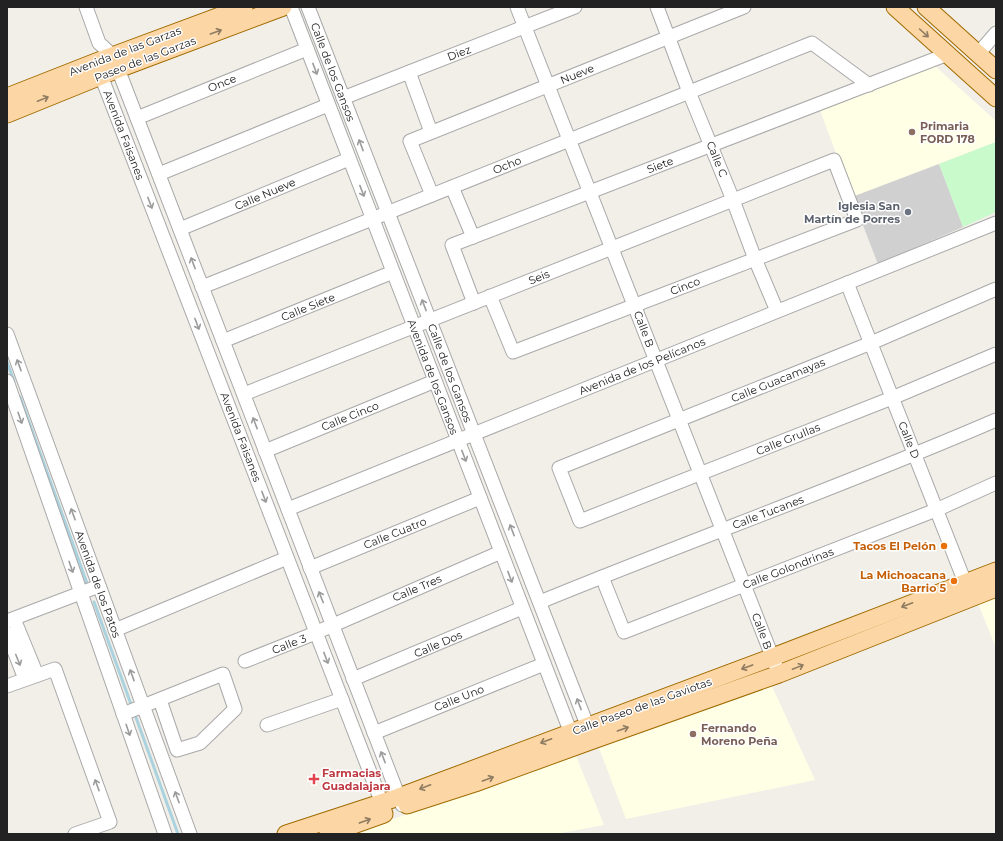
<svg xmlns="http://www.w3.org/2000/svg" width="1003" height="841" viewBox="0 0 1003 841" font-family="Montserrat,sans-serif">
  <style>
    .education { fill: #ffffe5 }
    .religious { fill: #d0d0d0 }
    .park { fill: #c8facc }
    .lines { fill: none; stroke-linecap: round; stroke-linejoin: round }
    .stream { stroke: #aad3df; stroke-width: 3 }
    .minor-casing { stroke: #a9a9a9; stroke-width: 15 }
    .major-casing { stroke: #a06b00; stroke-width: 19 }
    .minor { stroke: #fff; stroke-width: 13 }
    .major { stroke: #fcd6a4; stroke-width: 17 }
    .oneway { stroke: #8f7c63 }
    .oneway2 { stroke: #9c9c9c }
    .education-dot { fill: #8d6e63; stroke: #fff; stroke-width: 1.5 }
    .worship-dot { fill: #6b7280; stroke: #fff; stroke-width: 1.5 }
    .food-dot { fill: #e8710a; stroke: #fff; stroke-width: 1.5 }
    .health-dot { fill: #e0444e; stroke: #fff; stroke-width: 1.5 }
    .labels { text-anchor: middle; stroke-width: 3; stroke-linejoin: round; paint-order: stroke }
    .street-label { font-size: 11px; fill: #222; stroke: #fff }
    .education-label { font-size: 11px; font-weight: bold; fill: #785e54; stroke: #fff; text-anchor: start }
    .worship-label { font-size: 11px; font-weight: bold; fill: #5b616d; stroke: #fff; text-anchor: end }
    .food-label { font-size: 11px; font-weight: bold; fill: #c56008; stroke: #fff; text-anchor: end }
    .health-label { font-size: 11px; font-weight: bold; fill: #be3a42; stroke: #fff; text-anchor: start }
  </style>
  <rect width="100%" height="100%" fill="#f2efe9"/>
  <g class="education">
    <path d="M934,65L996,121V142L852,197L820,110Z"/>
    <path d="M996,594V648L977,601Z"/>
    <path d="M771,684L815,780L626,819L599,748Z"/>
    <path d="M576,756L604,825L556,834H350Z"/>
  </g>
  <path class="religious" d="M939,164L963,227L878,264L852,197Z"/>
  <path class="park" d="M996,142V212L963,227L939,164Z"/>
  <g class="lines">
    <g class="stream">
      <path d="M7,362L14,381"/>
      <path d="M20,397L88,586"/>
      <path d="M94,602L132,707"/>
      <path d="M134,712L178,834"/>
    </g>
    <defs>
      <g id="minor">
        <path d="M86,7L99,43L113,56L402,805"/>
        <path d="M291,7L574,741"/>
        <path d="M308,7L591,735"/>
        <path d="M517,7L779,674"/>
        <path d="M657,7L689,92L733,200L755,259L777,311"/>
        <path d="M978,54L996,33"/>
        <path d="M98,68L385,811"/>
        <path d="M409,72L431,132"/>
        <path d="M343,98L575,7"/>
        <path d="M137,118L307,49"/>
        <path d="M159,174L328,105"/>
        <path d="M452,187L473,237"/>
        <path d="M432,195L410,141L744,7"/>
        <path d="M180,229L349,159"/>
        <path d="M847,283L968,590"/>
        <path d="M202,287L812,43L869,85"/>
        <path d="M996,289L871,343L559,468L580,521L892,398L996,354"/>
        <path d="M474,303L452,245L948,54"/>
        <path d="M7,334L190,834"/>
        <path d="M223,341L393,272"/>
        <path d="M7,381L165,834"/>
        <path d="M244,394C440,316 637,238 834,160L857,220L513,352L490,296"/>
        <path d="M265,451L435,381"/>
        <path d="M288,509L996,223"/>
        <path d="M310,568L480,498"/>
        <path d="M602,577L624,632L936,510L996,483"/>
        <path d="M540,602C691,540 846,485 996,420"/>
        <path d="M14,619L37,675"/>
        <path d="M7,621L99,586"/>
        <path d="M115,630L287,558"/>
        <path d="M7,633L25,679"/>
        <path d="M245,661L308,636L501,552"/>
        <path d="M353,679L522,608"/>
        <path d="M7,686L55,669L110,822L75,834"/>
        <path d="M123,714L223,674L235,709L200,743L177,750L160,700"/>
        <path d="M267,725L342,699"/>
        <path d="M374,733L544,664"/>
      </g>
      <g id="major">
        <path d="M895,7L996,98"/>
        <path d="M926,7L996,70"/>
        <path d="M7,97L96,62L244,7"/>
        <path d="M7,114L118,69L283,7"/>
        <path d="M407,805L475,783L593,740L779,674L996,588"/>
        <path d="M286,834L399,797L773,657L996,571"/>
        <path d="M328,834L384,814"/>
      </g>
    </defs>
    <use href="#minor" class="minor-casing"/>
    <use href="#major" class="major-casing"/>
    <use href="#minor" class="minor"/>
    <use href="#major" class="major"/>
  </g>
  <defs><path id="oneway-shaft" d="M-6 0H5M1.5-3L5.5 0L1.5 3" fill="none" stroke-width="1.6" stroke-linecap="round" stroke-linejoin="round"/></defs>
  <g class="oneway">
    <use href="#oneway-shaft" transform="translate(216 32) rotate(-20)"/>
    <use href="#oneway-shaft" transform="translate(924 33) rotate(42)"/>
    <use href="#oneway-shaft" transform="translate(43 99) rotate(-22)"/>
    <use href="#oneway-shaft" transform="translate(907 605) rotate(159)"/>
    <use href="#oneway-shaft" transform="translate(747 667) rotate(160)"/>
    <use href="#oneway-shaft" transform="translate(798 667) rotate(-22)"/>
    <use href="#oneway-shaft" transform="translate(623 729) rotate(-19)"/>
    <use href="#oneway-shaft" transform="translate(546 741) rotate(159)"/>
    <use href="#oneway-shaft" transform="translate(488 779) rotate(-20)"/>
    <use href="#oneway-shaft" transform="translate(425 787) rotate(159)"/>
    <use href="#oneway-shaft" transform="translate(365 821) rotate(-20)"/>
  </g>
  <g class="oneway2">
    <use href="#oneway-shaft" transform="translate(315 69) rotate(69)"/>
    <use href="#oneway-shaft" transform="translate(361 145) rotate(-111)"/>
    <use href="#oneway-shaft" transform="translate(362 191) rotate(69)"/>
    <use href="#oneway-shaft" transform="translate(150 203) rotate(69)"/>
    <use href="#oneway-shaft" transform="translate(193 263) rotate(-111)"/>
    <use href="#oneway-shaft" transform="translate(424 305) rotate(-111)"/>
    <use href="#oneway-shaft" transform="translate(197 324) rotate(69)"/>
    <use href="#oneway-shaft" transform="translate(19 365) rotate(-110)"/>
    <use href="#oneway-shaft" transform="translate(20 418) rotate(71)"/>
    <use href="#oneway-shaft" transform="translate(255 423) rotate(-111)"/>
    <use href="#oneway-shaft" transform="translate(464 456) rotate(69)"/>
    <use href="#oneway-shaft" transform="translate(264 497) rotate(69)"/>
    <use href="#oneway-shaft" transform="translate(73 514) rotate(-110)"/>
    <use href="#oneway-shaft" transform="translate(512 530) rotate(-111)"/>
    <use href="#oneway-shaft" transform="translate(71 567) rotate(71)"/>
    <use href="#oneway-shaft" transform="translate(510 577) rotate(69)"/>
    <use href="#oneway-shaft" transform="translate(321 597) rotate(-112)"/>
    <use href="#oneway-shaft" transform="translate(326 658) rotate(69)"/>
    <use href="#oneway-shaft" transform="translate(18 660) rotate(68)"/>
    <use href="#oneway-shaft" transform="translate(132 675) rotate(-110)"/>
    <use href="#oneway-shaft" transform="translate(579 704) rotate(-111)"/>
    <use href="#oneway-shaft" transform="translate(128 730) rotate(71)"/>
    <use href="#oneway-shaft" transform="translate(383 757) rotate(-111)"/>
    <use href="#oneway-shaft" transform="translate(97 785) rotate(-110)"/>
    <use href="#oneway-shaft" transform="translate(177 797) rotate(-110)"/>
  </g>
  <g class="education-dot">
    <circle cx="912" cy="132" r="4"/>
    <circle cx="693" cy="734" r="4"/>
  </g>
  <circle class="worship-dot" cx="908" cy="212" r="4"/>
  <g class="food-dot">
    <circle cx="944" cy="546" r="4"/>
    <circle cx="954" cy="581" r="4"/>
  </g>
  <path class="health-dot" d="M312 773h4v4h4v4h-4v4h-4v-4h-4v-4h4z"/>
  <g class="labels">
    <g class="street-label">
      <text transform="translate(125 51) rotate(-21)" y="4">Avenida de las Garzas</text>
      <text transform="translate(459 53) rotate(-21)" y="4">Diez</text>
      <text transform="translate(145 59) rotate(-21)" y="4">Paseo de las Garzas</text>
      <text transform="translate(333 72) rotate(69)" y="4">Calle de los Gansos</text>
      <text transform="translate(577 74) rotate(-22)" y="4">Nueve</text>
      <text transform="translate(222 83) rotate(-22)" y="4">Once</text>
      <text transform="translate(124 135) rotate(69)" y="4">Avenida Faisanes</text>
      <text transform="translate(717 159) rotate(68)" y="4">Calle C</text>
      <text transform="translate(507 165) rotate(-22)" y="4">Ocho</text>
      <text transform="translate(660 165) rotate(-21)" y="4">Siete</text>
      <text transform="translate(265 194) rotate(-23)" y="4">Calle Nueve</text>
      <text transform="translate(539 277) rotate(-22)" y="4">Seis</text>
      <text transform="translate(685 286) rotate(-21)" y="4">Cinco</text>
      <text transform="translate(308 307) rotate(-22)" y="4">Calle Siete</text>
      <text transform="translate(644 329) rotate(69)" y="4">Calle B</text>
      <text transform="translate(642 366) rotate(-22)" y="4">Avenida de los Pelícanos</text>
      <text transform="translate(450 373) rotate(69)" y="4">Calle de los Gansos</text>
      <text transform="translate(433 377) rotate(69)" y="4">Avenida de los Gansos</text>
      <text transform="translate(778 380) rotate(-22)" y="4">Calle Guacamayas</text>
      <text transform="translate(350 416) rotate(-22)" y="4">Calle Cinco</text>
      <text transform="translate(241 437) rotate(69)" y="4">Avenida Faisanes</text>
      <text transform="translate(788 439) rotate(-22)" y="4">Calle Grullas</text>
      <text transform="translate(909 440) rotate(68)" y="4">Calle D</text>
      <text transform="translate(768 512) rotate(-21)" y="4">Calle Tucanes</text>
      <text transform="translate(395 533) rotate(-22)" y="4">Calle Cuatro</text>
      <text transform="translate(788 568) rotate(-21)" y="4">Calle Golondrinas</text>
      <text transform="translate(98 584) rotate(70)" y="4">Avenida de los Patos</text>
      <text transform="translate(417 588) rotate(-23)" y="4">Calle Tres</text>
      <text transform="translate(762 631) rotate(69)" y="4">Calle B</text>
      <text transform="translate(289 644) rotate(-21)" y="4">Calle 3</text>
      <text transform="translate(438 644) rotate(-23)" y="4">Calle Dos</text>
      <text transform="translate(459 698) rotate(-22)" y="4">Calle Uno</text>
      <text transform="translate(642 706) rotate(-20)" y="4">Calle Paseo de las Gaviotas</text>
    </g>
    <g class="education-label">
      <text x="920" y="130">Primaria<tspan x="920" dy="13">FORD 178</tspan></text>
      <text x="701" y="732">Fernando<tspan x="701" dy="13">Moreno Peña</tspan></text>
    </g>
    <g class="worship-label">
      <text x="900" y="210">Iglesia San<tspan x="900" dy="13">Martín de Porres</tspan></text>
    </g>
    <g class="food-label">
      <text x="936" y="550">Tacos El Pelón</text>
      <text x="946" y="579">La Michoacana<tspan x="946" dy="13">Barrio 5</tspan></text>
    </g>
    <g class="health-label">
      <text x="322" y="777">Farmacias<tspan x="322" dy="13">Guadalajara</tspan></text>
    </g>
  </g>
  <rect width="1003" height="841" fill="none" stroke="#222222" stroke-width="16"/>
</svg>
